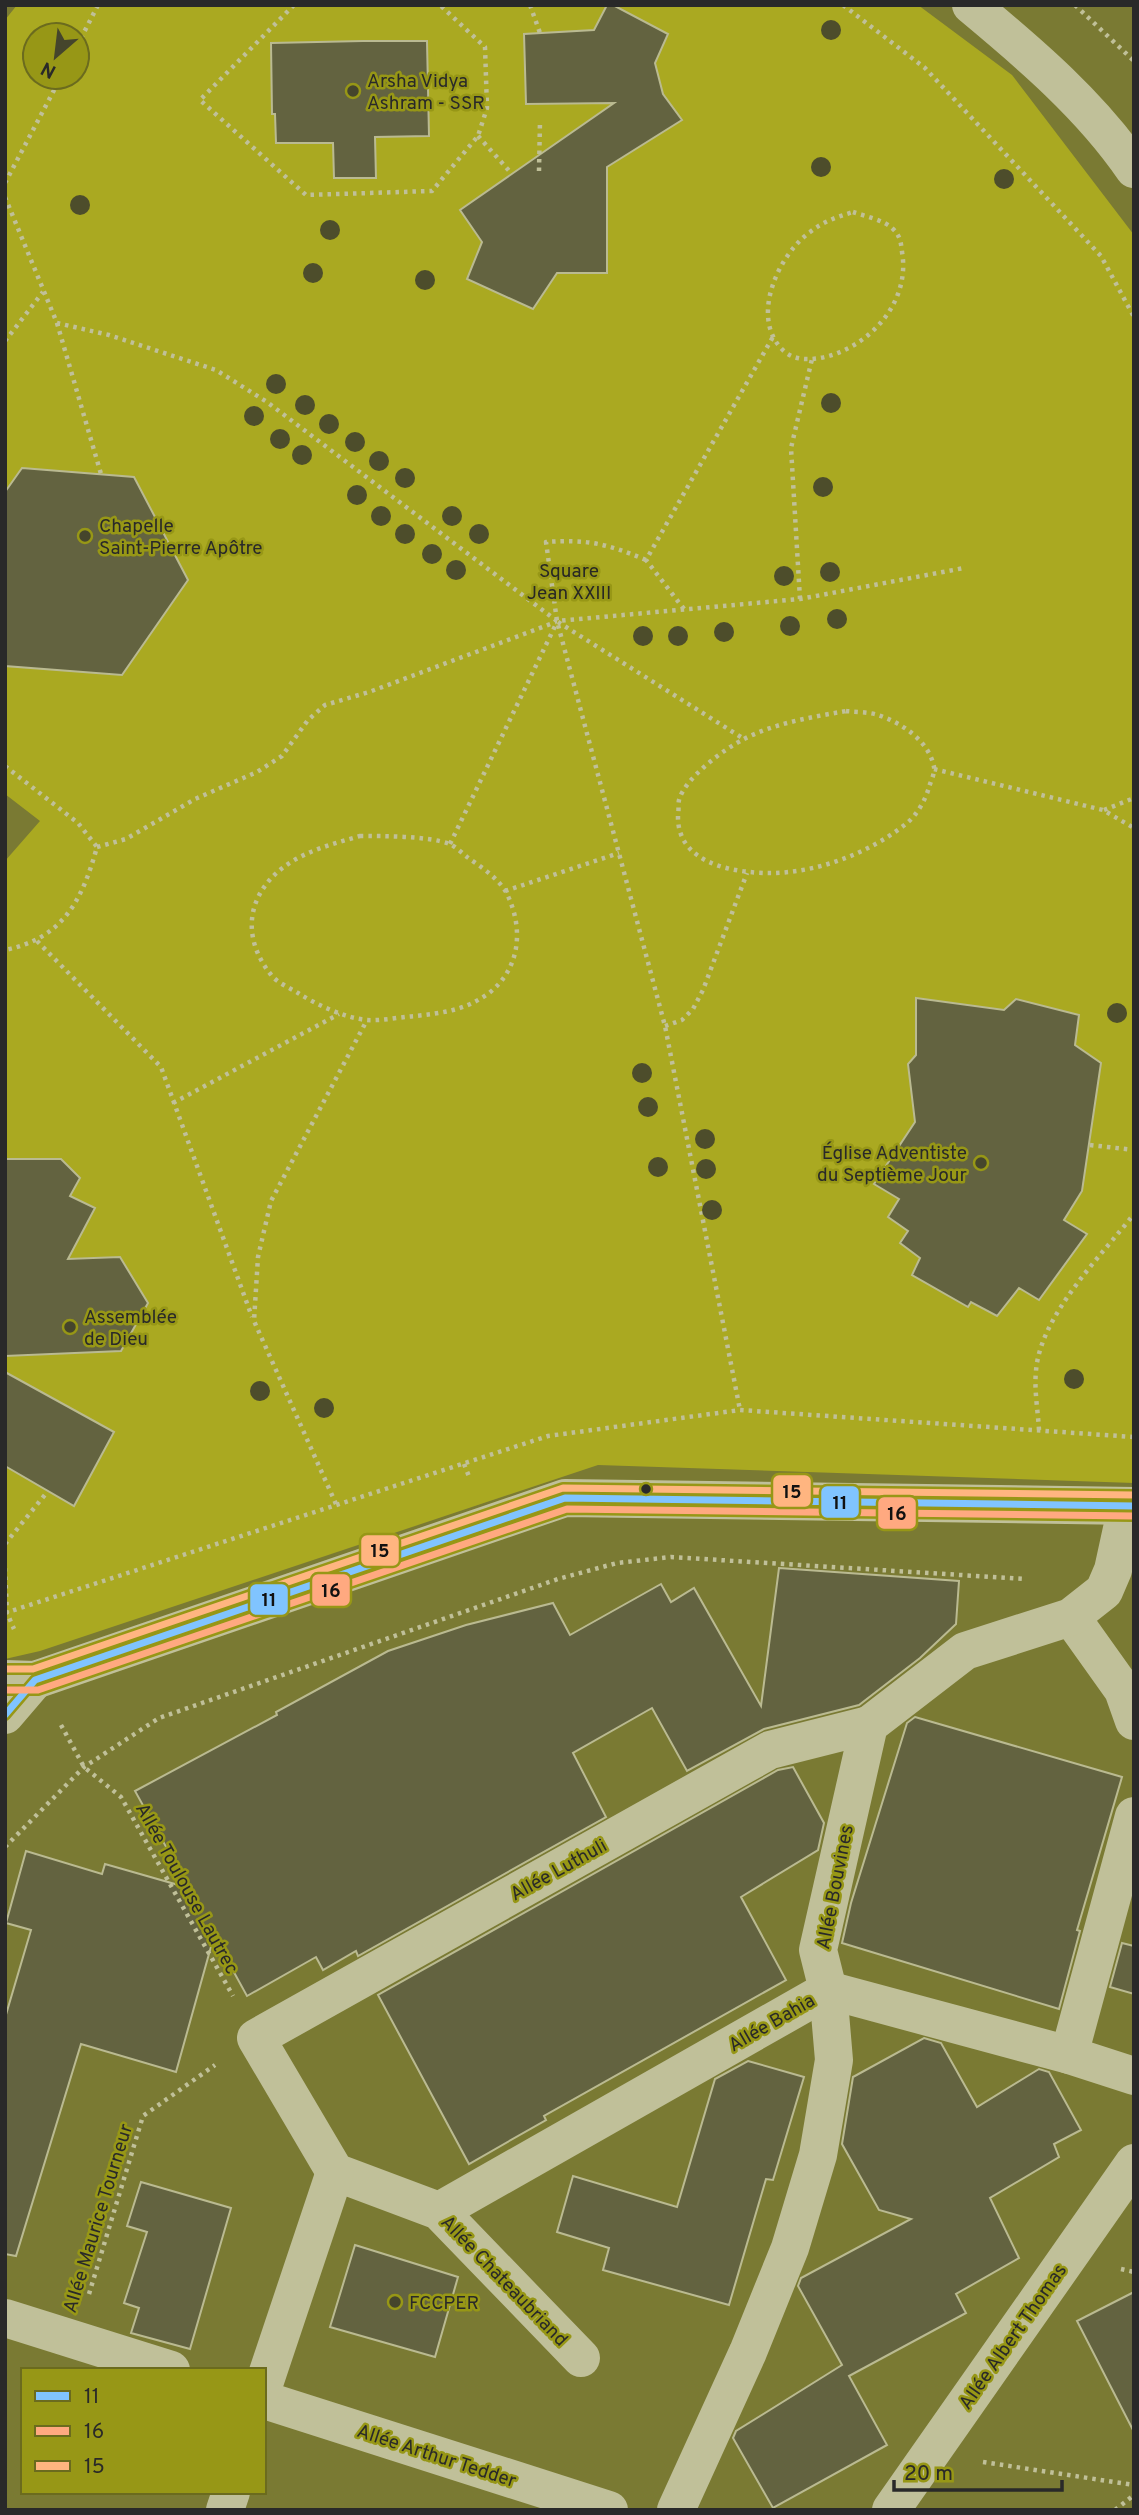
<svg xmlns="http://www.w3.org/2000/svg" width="1139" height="2515" viewBox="0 0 1139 2515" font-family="Overpass,sans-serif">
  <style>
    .green { fill: #aaa921; fill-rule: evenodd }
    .building { fill: #636340; stroke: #baba91; stroke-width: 2 }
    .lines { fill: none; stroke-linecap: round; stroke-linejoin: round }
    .path { stroke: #c0c099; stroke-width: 4.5; stroke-dasharray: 3.5 5; stroke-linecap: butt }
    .minor { stroke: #c0c099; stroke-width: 38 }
    .bus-1-casing { stroke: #979716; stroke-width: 12 }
    .bus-2-casing { stroke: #979716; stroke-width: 12 }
    .bus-3-casing { stroke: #979716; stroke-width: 12 }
    .bus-1 { stroke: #80c4ff; stroke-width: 7 }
    .bus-2 { stroke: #ffa980; stroke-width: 7 }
    .bus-3 { stroke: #ffb580; stroke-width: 7 }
    .tree { fill: #4d4d2b }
    .poi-dot { fill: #45452c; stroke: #979716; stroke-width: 2.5 }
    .bus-dot { fill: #292929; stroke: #979716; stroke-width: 2.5 }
    .labels { text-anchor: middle; stroke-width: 5; stroke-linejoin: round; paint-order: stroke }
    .poi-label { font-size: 19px; fill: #292929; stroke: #979716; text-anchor: start }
    .park-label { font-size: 19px; fill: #282824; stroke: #979716 }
    .street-label { font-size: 19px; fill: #292929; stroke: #979716 }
    .line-badge { stroke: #979716; stroke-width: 2.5 }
    .pale-badge-label { font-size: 19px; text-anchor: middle; font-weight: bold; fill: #111 }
  </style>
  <rect width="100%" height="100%" fill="#7a7a33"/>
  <path class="green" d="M17,5H918L1012,75L1134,235V1483L598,1465L40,1651L5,1659V861L40,821L5,794V20ZM35,35H77V77H35Z"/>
  <g class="building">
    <path d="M607,5H613L668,34L655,63L663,94L682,120L607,167V273H557L533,309L467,279L482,242L460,210L614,103L526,104L524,34L594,30Z"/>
    <path d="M363,41H427L429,136L375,137L376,178H334L333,143H276L275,114H272L271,43Z"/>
    <path d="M22,468L134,477L188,580L122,675L5,666V492Z"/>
    <path d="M916,998L1004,1010L1016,999L1079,1015L1075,1045L1101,1063L1082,1191L1064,1220L1087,1234L1039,1300L1019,1288L997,1316L971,1302L968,1307L912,1275L920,1258L900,1243L908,1231L888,1217L899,1199L874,1184L915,1122L908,1064L916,1055Z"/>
    <path d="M5,1159H61L80,1178L70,1196L95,1208L68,1259L120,1257L148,1303L121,1351L5,1356Z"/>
    <path d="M5,1372L114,1432L74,1506L5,1466Z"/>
    <path d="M779,1568L959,1581L956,1624L920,1658L859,1705L764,1729L687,1771L652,1708L573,1753L606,1817L358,1956L356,1951L323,1970L316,1957L247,1996L214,1936L176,2072L81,2044L16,2256L5,2254V2018L31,1930L6,1923L26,1851L102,1874L105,1864L189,1888L135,1791L277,1715L276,1712L388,1651L466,1625L553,1603L570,1635L661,1584L671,1602L694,1588L761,1706Z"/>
    <path d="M915,1717L1122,1777L1077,1930L1080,1931L1059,2009L842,1943L851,1903L907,1723Z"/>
    <path d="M793,1767L824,1823L818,1850L741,1897L786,1980L544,2116L546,2120L469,2164L378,1995L778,1770Z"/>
    <path d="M1122,1943L1134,1946V1994L1110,1987Z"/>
    <path d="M924,2038L941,2043L977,2107L1039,2069L1049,2072L1081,2130L1054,2144L1059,2157L990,2198L1019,2258L956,2294L966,2313L849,2376L887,2445L773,2508L733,2438L736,2431L842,2365L798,2286L801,2278L911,2219L879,2210L842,2144L853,2077Z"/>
    <path d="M748,2061L804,2077L773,2180L766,2179L729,2305L603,2270L609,2248L557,2232L573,2176L677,2207L715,2079Z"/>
    <path d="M141,2182L231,2208L190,2349L131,2333L139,2308L124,2303L147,2232L127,2226Z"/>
    <path d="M355,2245L458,2277L435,2357L330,2327Z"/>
    <path d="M1134,2292V2432L1077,2321Z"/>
  </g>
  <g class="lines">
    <g class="path">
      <path d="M294,5L200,100L306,195L432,191L478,136L487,108L485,47L440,5"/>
      <path d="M530,5L540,33"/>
      <path d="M843,5L925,68L1101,256L1134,317"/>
      <path d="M1075,5L1134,61"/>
      <path d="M77,46L98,5"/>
      <path d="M478,136L512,174"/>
      <path d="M539,171L540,121"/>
      <path d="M5,183L61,77"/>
      <path d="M5,197L57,323L109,335L216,370L267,402L557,621L800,599L964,568"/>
      <path d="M853,212C865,216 883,220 892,228C900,235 901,242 902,252C911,303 868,349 820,358C808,360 795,360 785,352C748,320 778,255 810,232C824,221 837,217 853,212Z"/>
      <path d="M57,323L101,474"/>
      <path d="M5,341L43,292"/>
      <path d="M646,560C608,544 588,539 546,542L557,621L665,1026L740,1410"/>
      <path d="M800,599L791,448L812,359"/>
      <path d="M684,609L646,560L774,335"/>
      <path d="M558,622L744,739"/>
      <path d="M846,711C856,712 869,712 878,715C902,723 929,741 934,767C935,773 931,781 929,787C926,799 917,815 907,823C870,853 817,873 770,873C732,873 677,863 678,816C679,811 678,805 679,800C685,778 724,749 744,739C775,723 812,717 846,711Z"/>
      <path d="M5,766L78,823L97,847C82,901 63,938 5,950"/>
      <path d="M934,769L1103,810L1134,828"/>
      <path d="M1104,810L1134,798"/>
      <path d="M360,836C383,836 429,836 450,844C456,847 462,853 467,857C480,866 498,878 506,892C524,927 521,968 489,993C466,1010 443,1013 415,1016C400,1017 382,1021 367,1020C345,1018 317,1005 298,993C290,988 278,983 272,976C239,936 247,890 291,862C312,849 336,843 360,836Z"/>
      <path d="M450,844L557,622"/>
      <path d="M97,847L126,839L195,799L257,772L282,756L308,720L325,705L369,692L556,622"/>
      <path d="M505,891L619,853"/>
      <path d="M37,941L161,1067L252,1317"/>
      <path d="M665,1026L682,1020L693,1009L703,990L747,873"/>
      <path d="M173,1103L339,1014"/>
      <path d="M1090,1145L1134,1150"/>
      <path d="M1039,1430C1038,1411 1034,1390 1036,1371C1040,1316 1101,1256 1134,1214"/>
      <path d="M464,1464L470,1479"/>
      <path d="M336,1504L254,1321L258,1257L271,1201L367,1020"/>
      <path d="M5,1544L48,1491"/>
      <path d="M5,1568L7,1613L14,1629"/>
      <path d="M5,1613L548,1436L740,1410L1134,1437"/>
      <path d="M61,1725L84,1767L121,1797L233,1996"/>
      <path d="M5,1847L84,1767L159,1718L558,1579L617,1563L671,1557L1025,1579"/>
      <path d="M1121,2269L1134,2272"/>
      <path d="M89,2294L143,2116L215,2065"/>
      <path d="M983,2462L1134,2485"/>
      <path d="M1115,2510L1134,2495"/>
    </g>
    <g class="minor">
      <path d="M971,5C1030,54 1091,106 1134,169"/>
      <path d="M1071,1617L1123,1690L1134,1721"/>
      <path d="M5,1679L35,1680L565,1498L1134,1506"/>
      <path d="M5,1715L35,1680"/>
      <path d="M1069,2055L1134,1816"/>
      <path d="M439,2211L828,1990L1069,2055L1134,2076"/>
      <path d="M5,2318L171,2370"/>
      <path d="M581,2358L439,2211L335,2172L256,2038L770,1750L869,1725"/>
      <path d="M264,2384L335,2172"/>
      <path d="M264,2400L609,2510"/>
      <path d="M225,2510L231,2492"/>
      <path d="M676,2510L748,2352L790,2248L818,2155L834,2060L828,1990L818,1950L869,1725L965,1651L1071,1617L1104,1591L1113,1570L1127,1506"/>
      <path d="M891,2510L1134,2163"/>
    </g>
    <defs>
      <path id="bus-1" d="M5,1715L35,1680L565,1498L1134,1506"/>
      <path id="bus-2" d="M5,1690H38L567,1509L1134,1516"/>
      <path id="bus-3" d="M5,1669H33L563,1488L1134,1495"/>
    </defs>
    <use href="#bus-1" class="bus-1-casing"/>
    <use href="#bus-2" class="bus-2-casing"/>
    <use href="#bus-3" class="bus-3-casing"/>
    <use href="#bus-1" class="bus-1"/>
    <use href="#bus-2" class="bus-2"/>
    <use href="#bus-3" class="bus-3"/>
  </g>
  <g class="tree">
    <circle cx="831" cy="30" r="10"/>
    <circle cx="821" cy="167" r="10"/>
    <circle cx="1004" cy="179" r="10"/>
    <circle cx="80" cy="205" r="10"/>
    <circle cx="330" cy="230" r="10"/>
    <circle cx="313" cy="273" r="10"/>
    <circle cx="425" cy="280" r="10"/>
    <circle cx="276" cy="384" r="10"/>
    <circle cx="831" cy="403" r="10"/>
    <circle cx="305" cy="405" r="10"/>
    <circle cx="254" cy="416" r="10"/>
    <circle cx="329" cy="424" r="10"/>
    <circle cx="280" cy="439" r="10"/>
    <circle cx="355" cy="442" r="10"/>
    <circle cx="302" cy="455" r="10"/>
    <circle cx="379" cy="461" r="10"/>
    <circle cx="405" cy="478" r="10"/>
    <circle cx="823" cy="487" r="10"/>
    <circle cx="357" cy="495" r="10"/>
    <circle cx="381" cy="516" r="10"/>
    <circle cx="452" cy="516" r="10"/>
    <circle cx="405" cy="534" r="10"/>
    <circle cx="479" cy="534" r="10"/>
    <circle cx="432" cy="554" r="10"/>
    <circle cx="456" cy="570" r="10"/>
    <circle cx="830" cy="572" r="10"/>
    <circle cx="784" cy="576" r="10"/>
    <circle cx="837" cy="619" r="10"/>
    <circle cx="790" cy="626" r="10"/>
    <circle cx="724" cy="632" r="10"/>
    <circle cx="643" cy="636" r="10"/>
    <circle cx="678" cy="636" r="10"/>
    <circle cx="1117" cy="1013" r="10"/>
    <circle cx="642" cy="1073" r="10"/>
    <circle cx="648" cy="1107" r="10"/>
    <circle cx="705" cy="1139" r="10"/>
    <circle cx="658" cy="1167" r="10"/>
    <circle cx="706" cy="1169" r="10"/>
    <circle cx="712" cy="1210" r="10"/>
    <circle cx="1074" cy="1379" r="10"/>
    <circle cx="260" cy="1391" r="10"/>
    <circle cx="324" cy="1408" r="10"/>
  </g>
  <g class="poi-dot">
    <circle cx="353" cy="91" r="7"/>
    <circle cx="85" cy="536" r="7"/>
    <circle cx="981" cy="1163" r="7"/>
    <circle cx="70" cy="1327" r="7"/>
    <circle cx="395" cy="2302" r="7"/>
  </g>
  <circle class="bus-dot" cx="646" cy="1489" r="6"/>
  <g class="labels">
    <g class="poi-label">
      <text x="367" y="87">Arsha Vidya<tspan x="367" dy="22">Ashram - SSR</tspan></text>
      <text x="99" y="532">Chapelle<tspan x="99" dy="22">Saint-Pierre Apôtre</tspan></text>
      <text x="967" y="1159" text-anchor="end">Église Adventiste<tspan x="967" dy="22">du Septième Jour</tspan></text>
      <text x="84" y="1323">Assemblée<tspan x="84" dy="22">de Dieu</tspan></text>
      <text x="409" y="2309">FCCPER</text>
    </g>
    <g class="park-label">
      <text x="569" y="577">Square<tspan x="569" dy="22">Jean XXIII</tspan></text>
    </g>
    <g class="street-label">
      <text transform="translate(558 1869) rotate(-29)" y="7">Allée Luthuli</text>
      <text transform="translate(834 1887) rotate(-79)" y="7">Allée Bouvines</text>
      <text transform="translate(188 1888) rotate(61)" y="7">Allée Toulouse Lautrec</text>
      <text transform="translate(771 2022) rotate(-30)" y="7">Allée Bahia</text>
      <text transform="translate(97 2218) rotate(-73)" y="7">Allée Maurice Tourneur</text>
      <text transform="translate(505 2280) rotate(46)" y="7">Allée Chateaubriand</text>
      <text transform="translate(1012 2336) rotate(-55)" y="7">Allée Albert Thomas</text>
      <text transform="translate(437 2455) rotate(18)" y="7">Allée Arthur Tedder</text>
    </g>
  </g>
  <g class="line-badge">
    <rect x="772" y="1474" width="40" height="34" rx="7" fill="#ffb580"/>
    <rect x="820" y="1485" width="40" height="34" rx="7" fill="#80c4ff"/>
    <rect x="877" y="1496" width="40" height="34" rx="7" fill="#ffa980"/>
    <rect x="360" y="1534" width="40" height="33" rx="7" fill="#ffb580"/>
    <rect x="311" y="1573" width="40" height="34" rx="7" fill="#ffa980"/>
    <rect x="249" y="1583" width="40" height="33" rx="7" fill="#80c4ff"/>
  </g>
  <g class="pale-badge-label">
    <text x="792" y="1498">15</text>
    <text x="840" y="1509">11</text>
    <text x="897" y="1520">16</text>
    <text x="380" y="1557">15</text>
    <text x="331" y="1597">16</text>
    <text x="269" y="1606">11</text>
  </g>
  <rect width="1139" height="2515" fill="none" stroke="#292929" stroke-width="14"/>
  <rect x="21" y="2368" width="245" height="126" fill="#979716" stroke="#6b6b1e" stroke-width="2"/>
  <rect x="35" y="2391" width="35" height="10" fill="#80c4ff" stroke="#6b6b1e" stroke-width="2"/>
  <text x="84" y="2403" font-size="21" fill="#292929">11</text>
  <rect x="35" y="2426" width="35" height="10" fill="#ffa980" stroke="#6b6b1e" stroke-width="2"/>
  <text x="84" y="2438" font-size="21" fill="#292929">16</text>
  <rect x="35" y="2461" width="35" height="10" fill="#ffb580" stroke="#6b6b1e" stroke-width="2"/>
  <text x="84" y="2473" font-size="21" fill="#292929">15</text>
  <g transform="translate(56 56) rotate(208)"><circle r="33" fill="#979716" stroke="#6b6b1e" stroke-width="2"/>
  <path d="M0-5L12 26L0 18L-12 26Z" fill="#45452c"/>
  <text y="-10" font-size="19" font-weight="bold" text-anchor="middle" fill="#292929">N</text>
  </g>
  <path d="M894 2480v10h168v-10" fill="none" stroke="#292929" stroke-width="3.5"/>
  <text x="904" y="2480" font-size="21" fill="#292929" stroke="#979716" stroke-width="5" paint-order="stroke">20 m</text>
</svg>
